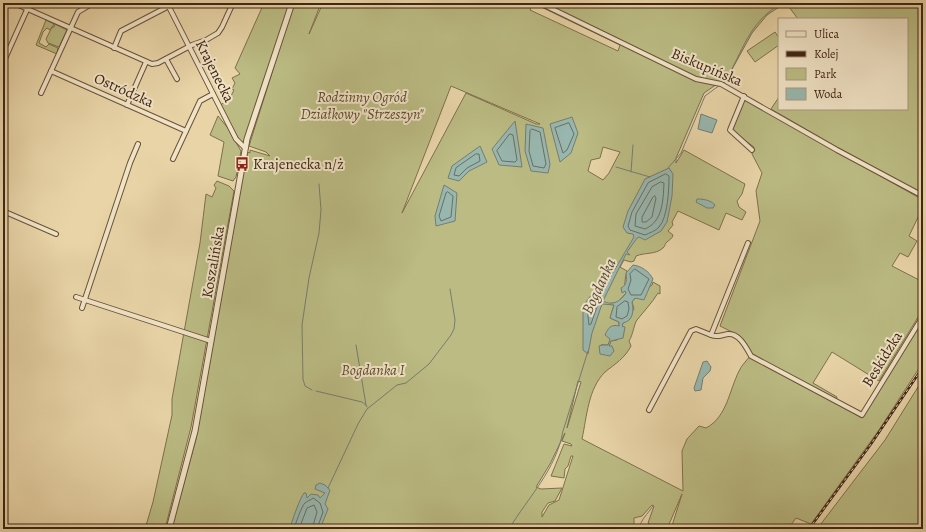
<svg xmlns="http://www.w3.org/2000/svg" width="926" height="532" viewBox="0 0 926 532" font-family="Alegreya,serif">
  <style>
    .green { fill: #bbbb83; stroke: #7e704c; fill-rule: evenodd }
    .water { fill: #98b7af; stroke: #757d71 }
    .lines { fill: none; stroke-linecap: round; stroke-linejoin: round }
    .shore { stroke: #6c6e62; stroke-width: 1 }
    .stream { stroke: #757d71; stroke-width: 1 }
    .minor-casing { stroke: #6a523a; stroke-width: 6 }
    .tertiary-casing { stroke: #6a523a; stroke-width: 7 }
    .minor { stroke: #f0e3c6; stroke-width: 4 }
    .tertiary { stroke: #f0e3c6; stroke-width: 5 }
    .rail-casing { stroke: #402615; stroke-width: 2.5 }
    .rail { stroke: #f0e3c6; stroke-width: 1; stroke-dasharray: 3; stroke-linecap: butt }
    .labels { text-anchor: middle; stroke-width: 4; stroke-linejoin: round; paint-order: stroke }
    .street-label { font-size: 15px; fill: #402615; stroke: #f0e3c6 }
    .park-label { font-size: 15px; font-style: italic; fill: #5f4b30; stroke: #f0e3c6 }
    .poi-label { font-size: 15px; fill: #402615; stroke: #f0e3c6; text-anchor: start }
    .water-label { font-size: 16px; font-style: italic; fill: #564a3c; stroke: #f0e3c6 }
  </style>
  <rect width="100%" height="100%" fill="#e8d4a7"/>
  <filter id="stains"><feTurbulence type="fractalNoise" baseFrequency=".005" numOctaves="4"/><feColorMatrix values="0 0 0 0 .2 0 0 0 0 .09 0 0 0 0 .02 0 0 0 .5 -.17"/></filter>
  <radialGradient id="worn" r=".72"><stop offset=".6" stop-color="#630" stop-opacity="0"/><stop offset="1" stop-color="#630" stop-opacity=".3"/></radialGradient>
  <g class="green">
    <path d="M264,3H290L245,141L241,143L220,105L229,100L234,90L232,89L235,83L232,78L240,74L235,68Z"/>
    <path d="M294,3H321L309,34L323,3H526L532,5L530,10L618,51L620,45L533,3H785L767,15L752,33L725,82L717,84L704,93L676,158V163L684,150L745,184L742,194L737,201L739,207L746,212L742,220L726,213L719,230L678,211L672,222L673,225L668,231L673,235C672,239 670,239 667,242C663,246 667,244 663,248C655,255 646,252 636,256L634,261L631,262L624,260L620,267L627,271C625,277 624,287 626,293L618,302L608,304L614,305L610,318L619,322V326L608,345H601L609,346L611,341L617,340L623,323L634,309L632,302L635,298L652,285L653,282L660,286V294L658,293C652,303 644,311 637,320C634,324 633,335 629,341L631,346C625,358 615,364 605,372C588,389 587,416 582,439L683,491L682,451L687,439L699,426L706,428C727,417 729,391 739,371C742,364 748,360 751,354L740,336L720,326L760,221L756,191L762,173L752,154L754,147L732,131L743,101L746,100L923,200V207L909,236L917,241L908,257L900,253L892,266L923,282V309L879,381L832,352L813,383L837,397L836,403L862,418L923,320V362L879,430L811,524L796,518L788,529H671L682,494L667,529H658L648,523L654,506L652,505L642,516L634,518V529H171L196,439L247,152L250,153V150L270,156L266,152L249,146ZM451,86L540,124H536L466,93L402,213ZM603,147L620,152L609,173L603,180L588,171L591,160L600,158ZM578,381L581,382L567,428ZM565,433L562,441L571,444L572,446L564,444L551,476L564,478L565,469L568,466L571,456H573L559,500L549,505L542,517V512L548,503L555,501L562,488L541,489L536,487L550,464Z"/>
    <path d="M786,3H923V194L837,147L771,109L779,97V109H907V19H798Z"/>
    <path d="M46,20L54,24L50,30L47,28L43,32L39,43L46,47L49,44L58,48L57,54L36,45Z"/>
    <path d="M55,24L67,30L59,47L48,43L46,39L52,27H54Z"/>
    <path d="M775,32L779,38V45L755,62L747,51Z"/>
    <path d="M218,116L227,127L241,151L236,177L233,181L218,176L224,142L210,135Z"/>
    <path d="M217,181L229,186L234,191L191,427L165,529H145L153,502L172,415V399L200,243L206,194L212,197L216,188L214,185Z"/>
    <path d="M923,379V529H817L885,440Z"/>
  </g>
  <g class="water">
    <path d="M701,114L717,120L712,133L698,129Z"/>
    <path d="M572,117L578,133L571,153L560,162L550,124Z"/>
    <path d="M515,121L522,167L499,165L492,149Z"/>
    <path d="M526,124L543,128L550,164L548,173L531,171L525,151Z"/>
    <path d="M480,146L487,162L469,171L459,181L448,178L452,166Z"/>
    <path d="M669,168L673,174L672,196L667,222L661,231L645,240L639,237L637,238L627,252L630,255L626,254L623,260L603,301C612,306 620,302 626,293L625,291L622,293L621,288C627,285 627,279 626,273L633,265C641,266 649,271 653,279L644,300L635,298L632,302C634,311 633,321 623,323L622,326L625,327L623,338L611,341L609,346H612L614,351L610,356L600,354L599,346L602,345H608L610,339L605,335C608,328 611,324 619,326V322L610,318L614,305L602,304L592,333L588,354L583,350V306L592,294L602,291L634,237L633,234L627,233L623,227L628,211L645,179Z"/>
    <path d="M444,185L457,193L455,221L436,226L435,216Z"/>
    <path d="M697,199C704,199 710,200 715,205L713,208H707L696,202Z"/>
    <path d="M707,361L711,367L710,371L703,378L701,390L695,391L694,388L703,362Z"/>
    <path d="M320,483L325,485L330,490L325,504L328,509L320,529H290C291,523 300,498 304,493H306L307,498L311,494L318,495L320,498L325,493L315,489L316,485Z"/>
  </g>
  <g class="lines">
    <g class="shore">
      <path d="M569,123L574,134L567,150L563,153L555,128Z"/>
      <path d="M532,129L540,132L546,164L544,168L533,166L529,151L530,131Z"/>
      <path d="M510,134L513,135L517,160L515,162L502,161L497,151Z"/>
      <path d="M476,154H479L480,161L467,168L459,176L454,175L456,168Z"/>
      <path d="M666,174L669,176C669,189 668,217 659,227C656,231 649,233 645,235L630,230L628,226L632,212L648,183Z"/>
      <path d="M661,182L664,183C663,201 663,221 645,229L635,226L636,214L652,187Z"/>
      <path d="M448,192L453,196L451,217L441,221L439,216L446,193Z"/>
      <path d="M655,196L656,198L652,217L646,222H642V217L653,197Z"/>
      <path d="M635,269L649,279L641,295H631L628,289L631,280L630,274Z"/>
      <path d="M598,297L599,301L591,324L589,325L587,307L594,298Z"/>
      <path d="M625,301L628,302L629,309L627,316L622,319L616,317L617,307Z"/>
      <path d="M294,529C295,525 302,505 305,503C307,501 311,500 313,498L320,503L323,512L317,529"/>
      <path d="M299,529L307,508L314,505L317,512L312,529"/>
    </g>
    <g class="stream">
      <path d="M725,82C744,49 747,25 781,3"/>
      <path d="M616,167L650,177"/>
      <path d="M668,168L681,153L705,96L720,85"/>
      <path d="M631,172L633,145"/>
      <path d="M356,345L366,405"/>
      <path d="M312,390L305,386L303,379L302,325L309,278L319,233L321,210L319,184"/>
      <path d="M316,391L362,402L366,405L367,407"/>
      <path d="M328,488L358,424L367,409L397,385L406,383L429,364L451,335L454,329L455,320L450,289"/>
      <path d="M509,529C529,496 556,470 563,431L588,351"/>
      <path d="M639,529C641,519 647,515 653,506"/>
    </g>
    <defs>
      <g id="minor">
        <path d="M14,3L152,64L158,63L192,45L206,40L218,33L222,27L233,3"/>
        <path d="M167,3L236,139L245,148"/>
        <path d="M540,3L696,79L721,84L837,150L923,196"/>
        <path d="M114,48L121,31L169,6"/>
        <path d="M166,59L177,79"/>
        <path d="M3,63L30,3"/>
        <path d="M51,71L186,131"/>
        <path d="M41,93L78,12L93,3"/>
        <path d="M744,96L730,130L752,150"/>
        <path d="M127,105L146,62"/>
        <path d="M173,159L200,101L213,94"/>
        <path d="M3,211L56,234"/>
        <path d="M748,243L711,335C718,338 721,335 728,334C739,333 746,347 751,356L862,415L923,316"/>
        <path d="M76,297L211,341"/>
        <path d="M82,308L130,163L138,144"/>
        <path d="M649,410L691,331L696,329L711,335"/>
      </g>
      <path id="tertiary" d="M169,529L195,431L247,139L292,3"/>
    </defs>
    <use href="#minor" class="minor-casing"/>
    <use href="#tertiary" class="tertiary-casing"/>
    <use href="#minor" class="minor"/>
    <use href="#tertiary" class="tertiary"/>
    <defs>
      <path id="rail" d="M809,529L871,444L923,367"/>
    </defs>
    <use href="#rail" class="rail-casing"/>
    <use href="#rail" class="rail"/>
  </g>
  <defs>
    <symbol id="bus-bare" viewBox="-9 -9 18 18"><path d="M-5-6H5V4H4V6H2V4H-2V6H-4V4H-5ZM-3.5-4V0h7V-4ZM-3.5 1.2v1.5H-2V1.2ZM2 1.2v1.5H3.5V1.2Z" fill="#8f2418" stroke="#f0e3c6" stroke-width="2.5" paint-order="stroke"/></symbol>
  </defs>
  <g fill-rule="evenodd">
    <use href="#bus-bare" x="232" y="154" width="20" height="20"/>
  </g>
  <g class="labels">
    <g class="street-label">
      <text transform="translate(707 67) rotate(23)" y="5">Biskupińska</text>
      <text transform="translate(215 71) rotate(63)" y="5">Krajenecka</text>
      <text transform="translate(124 90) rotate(24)" y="5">Ostródzka</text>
      <text transform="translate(213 262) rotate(-80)" y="5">Koszalińska</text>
      <text transform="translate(882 359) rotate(-58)" y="5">Beskidzka</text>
    </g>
    <g class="park-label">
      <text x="362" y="102">Rodzinny Ogród<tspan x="362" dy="17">Działkowy "Strzeszyn"</tspan></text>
      <text x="373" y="375">Bogdanka I</text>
    </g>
    <g class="poi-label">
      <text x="253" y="169">Krajenecka n/ż</text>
    </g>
    <g class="water-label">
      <text transform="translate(598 286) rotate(-65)" y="6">Bogdanka</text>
    </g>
  </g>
  <rect width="926" height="532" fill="none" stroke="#e8d4a7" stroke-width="16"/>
  <rect x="4" y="4" width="918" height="524" fill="none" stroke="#402615" stroke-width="2"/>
  <rect x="8" y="8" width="910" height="516" fill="none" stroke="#402615"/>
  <rect x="778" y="18" width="130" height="92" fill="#f0e3c6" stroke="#aa977f"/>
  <rect x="786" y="31" width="20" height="6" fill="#f0e3c6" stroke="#aa977f"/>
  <text x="814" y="38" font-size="12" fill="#402615">Ulica</text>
  <rect x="786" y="51" width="20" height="6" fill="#402615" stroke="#aa977f"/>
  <text x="814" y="58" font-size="12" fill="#402615">Kolej</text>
  <rect x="786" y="68" width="20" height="12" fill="#bbbb83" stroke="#aa977f"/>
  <text x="814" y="78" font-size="12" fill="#402615">Park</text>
  <rect x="786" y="88" width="20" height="12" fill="#98b7af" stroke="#aa977f"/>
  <text x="814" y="98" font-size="12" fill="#402615">Woda</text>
  <rect width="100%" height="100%" filter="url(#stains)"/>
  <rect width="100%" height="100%" fill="url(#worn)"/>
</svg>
